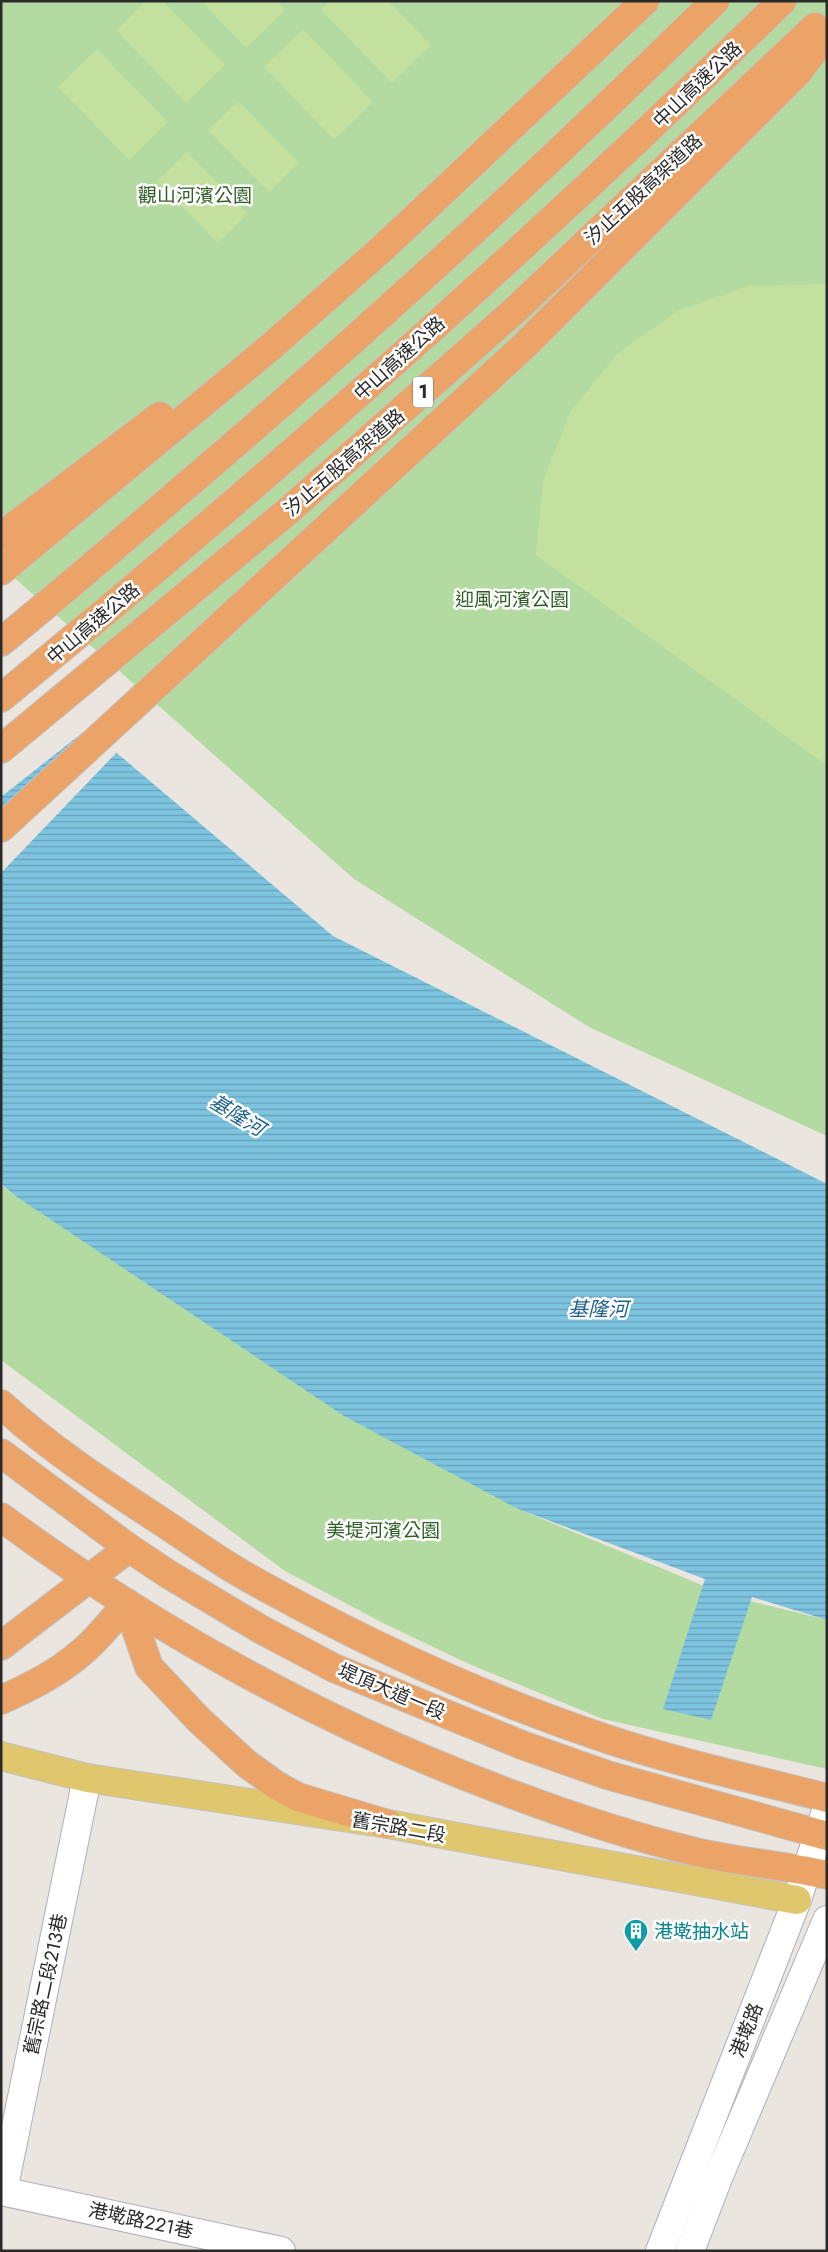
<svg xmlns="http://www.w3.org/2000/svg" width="828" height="2252" viewBox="0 0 828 2252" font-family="Jost,'Noto Sans TC',sans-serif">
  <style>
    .park { fill: #b3daa1 }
    .pitch { fill: #c3e09e }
    .water { fill: url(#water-rules) }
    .pier { fill: #eae5de }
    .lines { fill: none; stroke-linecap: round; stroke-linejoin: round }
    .minor-casing { stroke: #aeb0b9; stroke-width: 30 }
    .major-casing { stroke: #c3c3c3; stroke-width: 30 }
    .highway-casing { stroke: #c3c3c3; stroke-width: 30 }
    .minor { stroke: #fff; stroke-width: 28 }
    .major { stroke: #e0c76d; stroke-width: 28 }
    .highway { stroke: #eba368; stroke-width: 28 }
    .labels { text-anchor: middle; stroke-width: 5; stroke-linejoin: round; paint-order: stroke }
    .shield { fill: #fff; stroke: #6a6a6a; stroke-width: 1 }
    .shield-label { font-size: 18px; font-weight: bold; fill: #2a2a2a }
    .street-label { font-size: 19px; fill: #2a2a2a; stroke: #fff }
    .park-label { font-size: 19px; fill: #2e5e23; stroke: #fff }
    .culture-label { font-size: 19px; fill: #0d838f; stroke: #fff; text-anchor: start }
    .water-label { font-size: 20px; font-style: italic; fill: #1d638b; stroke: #fff }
  </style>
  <defs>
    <pattern id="water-rules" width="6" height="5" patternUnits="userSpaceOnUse" patternTransform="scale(1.25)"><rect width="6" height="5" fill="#7dc4e0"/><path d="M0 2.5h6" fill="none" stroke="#679fb6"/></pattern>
  </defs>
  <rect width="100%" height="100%" fill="#eae5de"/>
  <g class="park">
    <path d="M1,1H827V1136L589,1027L354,879L1,566Z"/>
    <path d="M1,1185L17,1197L518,1509L726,1595L827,1620V1769L603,1719L469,1664L383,1623L285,1571L1,1360Z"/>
  </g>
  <g class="pitch">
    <path d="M146,1H163L225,65L186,103L116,30Z"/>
    <path d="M201,1H277L285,10L246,48Z"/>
    <path d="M330,1H388L431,45L392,83L321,10Z"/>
    <path d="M303,29L373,102L334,140L264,67Z"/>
    <path d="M97,49L168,122L129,160L58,87Z"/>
    <path d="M238,101L299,163L269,192L208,130Z"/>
    <path d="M187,152L248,214L218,243L157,181Z"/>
    <path d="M824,284L827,285V761L822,762L536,555L543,481L571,411L618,353L679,310L749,286Z"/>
  </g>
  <path class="water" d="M1,655L333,936L827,1184V1620L752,1597L711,1720L663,1709L705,1579L518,1509L344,1416L17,1197L1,1184Z"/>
  <path class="pier" d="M1,652L118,751L1,873V812L75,747L82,733L1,797Z"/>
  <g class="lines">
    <defs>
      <g id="minor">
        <path d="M1,2191L281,2251"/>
        <path d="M3,2191L87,1778"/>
        <path d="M660,2251L797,1900L827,1808"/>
        <path d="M690,2251L718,2178L827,1920"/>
      </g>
      <path id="major" d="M1,1756L87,1778L388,1824L797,1900"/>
      <g id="highway">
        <path d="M1,536L160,416"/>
        <path d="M1,571L273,345L384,247L645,1"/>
        <path d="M1,642C71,585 139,526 207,468C382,318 551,162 715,1"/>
        <path d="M1,698C271,477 532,245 782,1"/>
        <path d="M1,749L288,511L513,312L815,27"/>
        <path d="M1,828L524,346L798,72L827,34"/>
        <path d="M1,1404C50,1449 107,1486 162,1522C188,1539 213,1557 240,1573C356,1639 480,1697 607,1739C679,1763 754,1779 827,1798"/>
        <path d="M1,1453L129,1548L168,1574L262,1630L334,1668L522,1745L607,1775L827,1836"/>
        <path d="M1,1517C151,1628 314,1718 488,1785C555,1811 625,1835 696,1852C739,1862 784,1865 827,1875"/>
        <path d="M1,1646L129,1548"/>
        <path d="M1,1700C30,1687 58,1673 82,1652C99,1638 113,1619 127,1603L149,1667L199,1720L247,1764L276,1785L298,1797L388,1824"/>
      </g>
    </defs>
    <use href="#minor" class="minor-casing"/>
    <use href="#major" class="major-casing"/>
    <use href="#highway" class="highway-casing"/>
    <use href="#minor" class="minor"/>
    <use href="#major" class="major"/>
    <use href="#highway" class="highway"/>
  </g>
  <defs>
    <symbol id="building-pin" viewBox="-11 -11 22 30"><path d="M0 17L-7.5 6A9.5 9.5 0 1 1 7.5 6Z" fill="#0f9aa8" stroke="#fff"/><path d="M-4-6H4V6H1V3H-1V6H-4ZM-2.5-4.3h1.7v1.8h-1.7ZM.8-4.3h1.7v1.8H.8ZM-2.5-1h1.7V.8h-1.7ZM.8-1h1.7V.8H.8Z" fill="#fff"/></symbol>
  </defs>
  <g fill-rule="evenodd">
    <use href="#building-pin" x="622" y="1917" width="28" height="38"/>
  </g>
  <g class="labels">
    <rect class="shield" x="413" y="376.5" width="20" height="31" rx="4"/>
    <g class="shield-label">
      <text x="423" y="398">1</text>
    </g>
    <g class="street-label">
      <text transform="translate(697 84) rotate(-44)" y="7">中山高速公路</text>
      <text transform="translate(643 189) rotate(-43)" y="7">汐止五股高架道路</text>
      <text transform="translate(399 358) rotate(-42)" y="7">中山高速公路</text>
      <text transform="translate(344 462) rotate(-41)" y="7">汐止五股高架道路</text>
      <text transform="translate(93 623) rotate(-40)" y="7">中山高速公路</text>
      <text transform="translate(392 1691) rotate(23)" y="7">堤頂大道一段</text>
      <text transform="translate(399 1827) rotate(10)" y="7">舊宗路二段</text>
      <text transform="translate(45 1984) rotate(-78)" y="7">舊宗路二段213巷</text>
      <text transform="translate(746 2030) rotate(-69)" y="7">港墘路</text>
      <text transform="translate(141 2220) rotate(12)" y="7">港墘路221巷</text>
    </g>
    <g class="park-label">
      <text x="195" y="202">觀山河濱公園</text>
      <text x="512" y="606">迎風河濱公園</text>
      <text x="383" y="1537">美堤河濱公園</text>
    </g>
    <g class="culture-label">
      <text x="654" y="1938">港墘抽水站</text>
    </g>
    <g class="water-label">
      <text transform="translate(237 1115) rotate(31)" y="7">基隆河</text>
      <text x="598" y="1316">基隆河</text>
    </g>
  </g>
  <rect width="828" height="2252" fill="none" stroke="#2a2a2a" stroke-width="5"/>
</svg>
